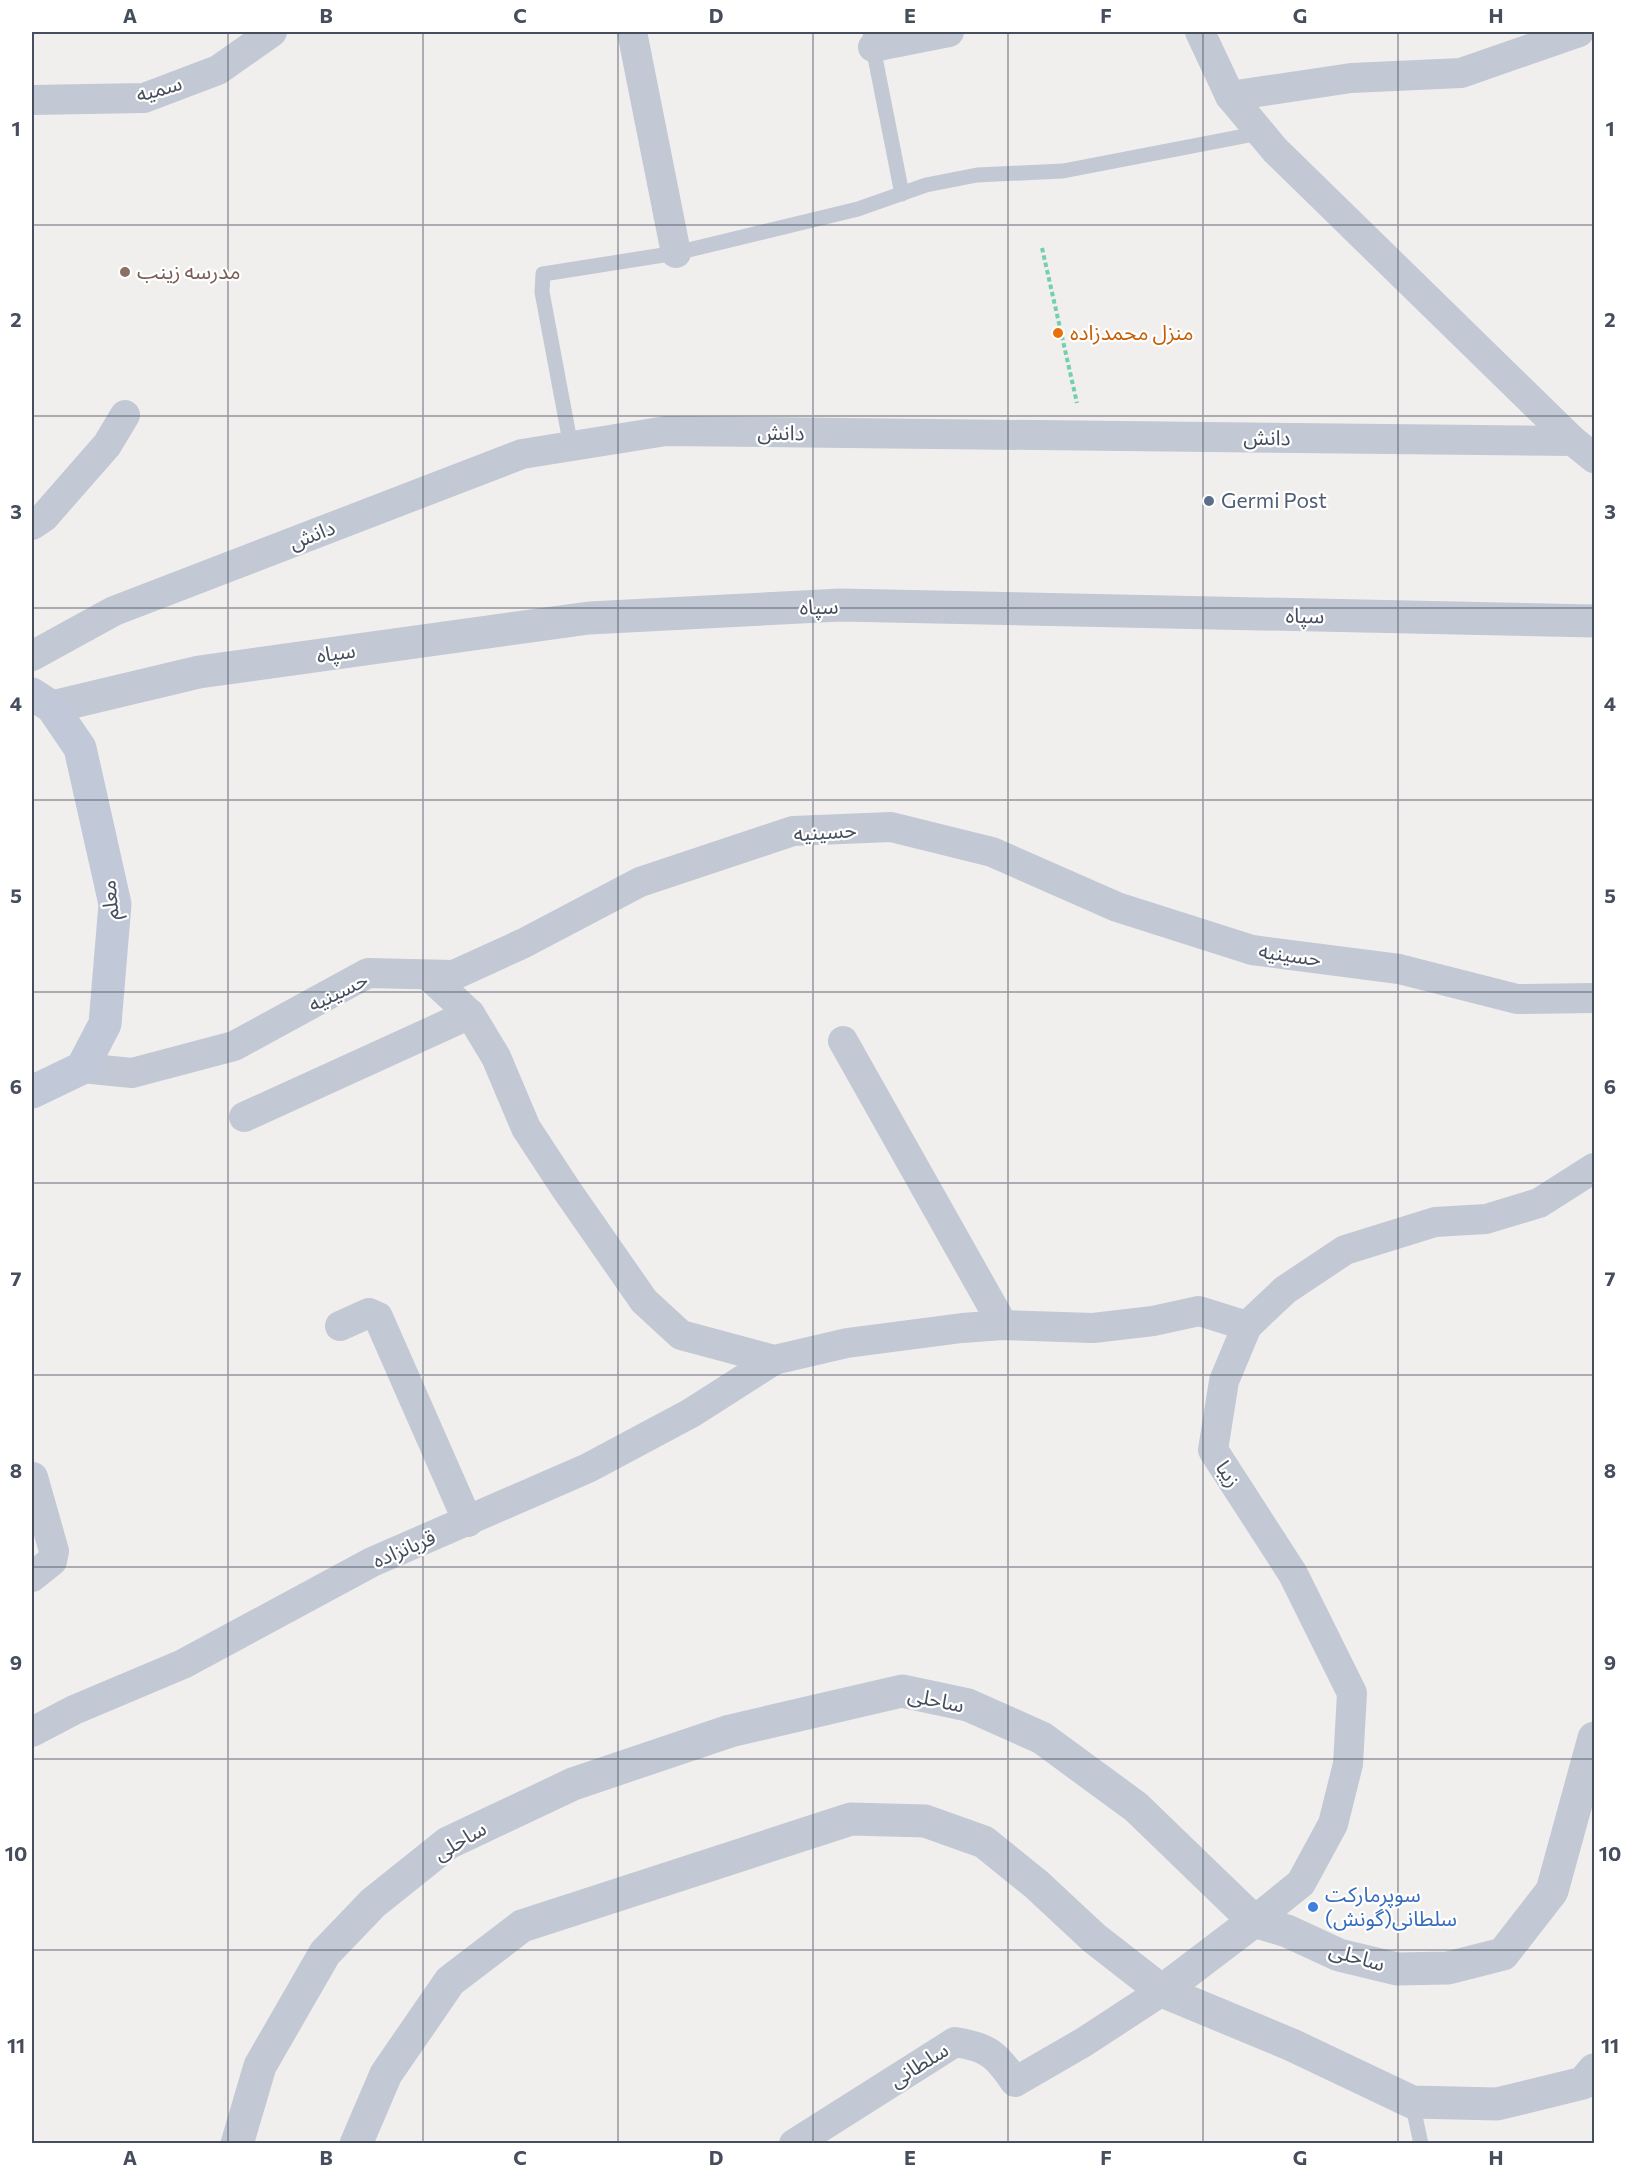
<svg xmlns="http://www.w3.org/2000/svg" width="1626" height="2175" viewBox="0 0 1626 2175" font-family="Commissioner,'Noto Sans Arabic',sans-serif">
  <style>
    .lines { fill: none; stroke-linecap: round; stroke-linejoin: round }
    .path { stroke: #72cfb0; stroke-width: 4; stroke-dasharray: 4.5 3; stroke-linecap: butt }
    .service { stroke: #c2c8d4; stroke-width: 15 }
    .minor { stroke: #c2c8d4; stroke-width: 30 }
    .tertiary { stroke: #c2c8d4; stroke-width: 33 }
    .secondary { stroke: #c1c8d8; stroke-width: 33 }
    .grid { fill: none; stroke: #464e5d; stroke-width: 1.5; stroke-opacity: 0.55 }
    .education-dot { fill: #8d6e63; stroke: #fff; stroke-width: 2 }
    .food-dot { fill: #e8710a; stroke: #fff; stroke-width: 2 }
    .service-dot { fill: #5c6f8a; stroke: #fff; stroke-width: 2 }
    .shop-dot { fill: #3f7fe0; stroke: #fff; stroke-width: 2 }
    .labels { text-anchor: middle; stroke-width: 4.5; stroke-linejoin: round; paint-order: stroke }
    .street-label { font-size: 21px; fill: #464e5d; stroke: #fff }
    .education-label { font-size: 21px; fill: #785e54; stroke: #fff; text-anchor: start }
    .food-label { font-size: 21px; fill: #c56008; stroke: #fff; text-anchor: start }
    .service-label { font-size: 21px; fill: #4e5e75; stroke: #fff; text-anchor: start }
    .shop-label { font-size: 21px; fill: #366cbe; stroke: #fff; text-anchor: start }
    .neatline { fill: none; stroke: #464e5d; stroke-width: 2 }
    .grid-label { font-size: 20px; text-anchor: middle; font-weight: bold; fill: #464e5d }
  </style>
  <rect width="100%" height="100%" fill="#f1efee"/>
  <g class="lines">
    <path class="path" d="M1042,248L1077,403"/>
    <g class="service">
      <path d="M870,32L902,194"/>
      <path d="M571,447L542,292L543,274L676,253L858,209L926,185L977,175L1063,171L1260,133"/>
      <path d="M1412,2102L1421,2144"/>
    </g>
    <g class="minor">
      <path d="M632,32L676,253"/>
      <path d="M1200,32L1230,96L1275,150L1573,441L1594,458"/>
      <path d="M873,47L949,32"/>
      <path d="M1230,96L1351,78L1461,73L1579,32"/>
      <path d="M32,100L144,98L218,70L272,32"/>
      <path d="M32,525L44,517L107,445L125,415"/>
      <path d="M32,656L114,611L522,454L666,431L1573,441"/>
      <path d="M428,975L470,1014L496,1057L526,1128L566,1189L644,1301L681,1335L774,1360L847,1343L962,1328L1003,1325L1093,1328L1153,1321L1199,1311L1247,1326"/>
      <path d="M843,1041L1003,1325"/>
      <path d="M82,1068L132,1073L234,1046L368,973L454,975L524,943L640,882L793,831L891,827L992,852L1117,907L1252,950L1399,969L1517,999L1594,998"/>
      <path d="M244,1117L470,1014"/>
      <path d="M340,1326L369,1313L378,1317L468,1522"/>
      <path d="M32,1577L52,1561L54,1551L33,1477"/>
      <path d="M32,1732L74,1710L183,1664L372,1562L588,1468L691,1413L774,1360"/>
      <path d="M1254,1921L1301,1883L1333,1824L1348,1764L1352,1693L1293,1574L1213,1450L1224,1381L1247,1326L1285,1290L1345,1250L1435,1222L1486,1219L1539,1203L1594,1168"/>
      <path d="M794,2144L955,2042C988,2047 997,2055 1015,2082L1084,2042L1162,1991"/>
    </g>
    <g class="tertiary">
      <path d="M52,707L199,672L589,618L841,605L1594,621"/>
      <path d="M1162,1991L1254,1921"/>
      <path d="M237,2144L260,2066L325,1953L373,1903L448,1843L573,1784L730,1731L902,1691L968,1705L1042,1738L1136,1807L1254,1921L1287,1931L1339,1955L1397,1969L1448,1968L1503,1954L1552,1891L1594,1738"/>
      <path d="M356,2144L386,2074L450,1981L522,1926L851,1819L925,1821L984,1842L1036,1884L1094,1938L1162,1991L1292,2045L1412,2102L1497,2104L1583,2083L1594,2070"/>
    </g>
    <path class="secondary" d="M32,694L52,707L80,748L115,904L105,1024L82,1068L32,1092"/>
  </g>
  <path class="grid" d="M228,32V2144M423,32V2144M618,32V2144M813,32V2144M1008,32V2144M1203,32V2144M1398,32V2144M32,225H1594M32,416H1594M32,608H1594M32,800H1594M32,992H1594M32,1183H1594M32,1375H1594M32,1567H1594M32,1759H1594M32,1950H1594"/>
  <circle class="education-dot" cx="125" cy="272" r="6"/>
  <circle class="food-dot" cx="1058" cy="333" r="6"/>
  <circle class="service-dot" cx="1209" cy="501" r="6"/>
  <circle class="shop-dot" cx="1313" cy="1907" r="6"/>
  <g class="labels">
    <g class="street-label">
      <text transform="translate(159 89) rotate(-16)" y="7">سمیه</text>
      <text transform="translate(781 433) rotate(1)" y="7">دانش</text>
      <text transform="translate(1267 438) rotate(1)" y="7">دانش</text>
      <text transform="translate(312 535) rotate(-21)" y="7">دانش</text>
      <text transform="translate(819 607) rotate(-2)" y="7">سپاه</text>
      <text transform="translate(1305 616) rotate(1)" y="7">سپاه</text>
      <text transform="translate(336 653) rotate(-8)" y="7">سپاه</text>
      <text transform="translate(825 832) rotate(-4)" y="7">حسینیه</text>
      <text transform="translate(110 900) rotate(-95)" y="7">معلم</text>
      <text transform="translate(1290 955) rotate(8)" y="7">حسینیه</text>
      <text transform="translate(338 992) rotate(-26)" y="7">حسینیه</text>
      <text transform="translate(1228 1474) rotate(57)" y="7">زیبا</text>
      <text transform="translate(404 1549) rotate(-23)" y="7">قربانزاده</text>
      <text transform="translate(936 1700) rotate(12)" y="7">ساحلی</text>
      <text transform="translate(460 1841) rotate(-30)" y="7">ساحلی</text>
      <text transform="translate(1357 1957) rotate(16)" y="7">ساحلی</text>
      <text transform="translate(919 2065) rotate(-32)" y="7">سلطانی</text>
    </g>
    <g class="education-label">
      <text x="137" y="279">مدرسه زینب</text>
    </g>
    <g class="food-label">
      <text x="1070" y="340">منزل محمدزاده</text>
    </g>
    <g class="service-label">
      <text x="1221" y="508">Germi Post</text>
    </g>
    <g class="shop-label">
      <text x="1325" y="1902">سوپرمارکت<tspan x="1325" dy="24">سلطانی(گونش)</tspan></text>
    </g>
  </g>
  <rect width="1626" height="2175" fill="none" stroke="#ffffff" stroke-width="66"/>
  <rect x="33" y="33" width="1560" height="2109" class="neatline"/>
  <g class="grid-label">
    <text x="130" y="23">A</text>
    <text x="326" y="23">B</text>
    <text x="520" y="23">C</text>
    <text x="716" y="23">D</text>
    <text x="910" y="23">E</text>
    <text x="1106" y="23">F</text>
    <text x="1300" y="23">G</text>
    <text x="1496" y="23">H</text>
    <text x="16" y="136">1</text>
    <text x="1610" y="136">1</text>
    <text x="16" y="327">2</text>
    <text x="1610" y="327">2</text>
    <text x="16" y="519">3</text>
    <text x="1610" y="519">3</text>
    <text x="16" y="711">4</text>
    <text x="1610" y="711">4</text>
    <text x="16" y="903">5</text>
    <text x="1610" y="903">5</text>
    <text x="16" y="1094">6</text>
    <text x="1610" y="1094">6</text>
    <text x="16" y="1286">7</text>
    <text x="1610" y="1286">7</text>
    <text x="16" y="1478">8</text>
    <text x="1610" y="1478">8</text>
    <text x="16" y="1670">9</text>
    <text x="1610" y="1670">9</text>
    <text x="16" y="1861">10</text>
    <text x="1610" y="1861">10</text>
    <text x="16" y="2053">11</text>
    <text x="1610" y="2053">11</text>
    <text x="130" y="2165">A</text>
    <text x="326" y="2165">B</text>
    <text x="520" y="2165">C</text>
    <text x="716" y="2165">D</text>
    <text x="910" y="2165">E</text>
    <text x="1106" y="2165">F</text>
    <text x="1300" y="2165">G</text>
    <text x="1496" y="2165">H</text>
  </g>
</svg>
